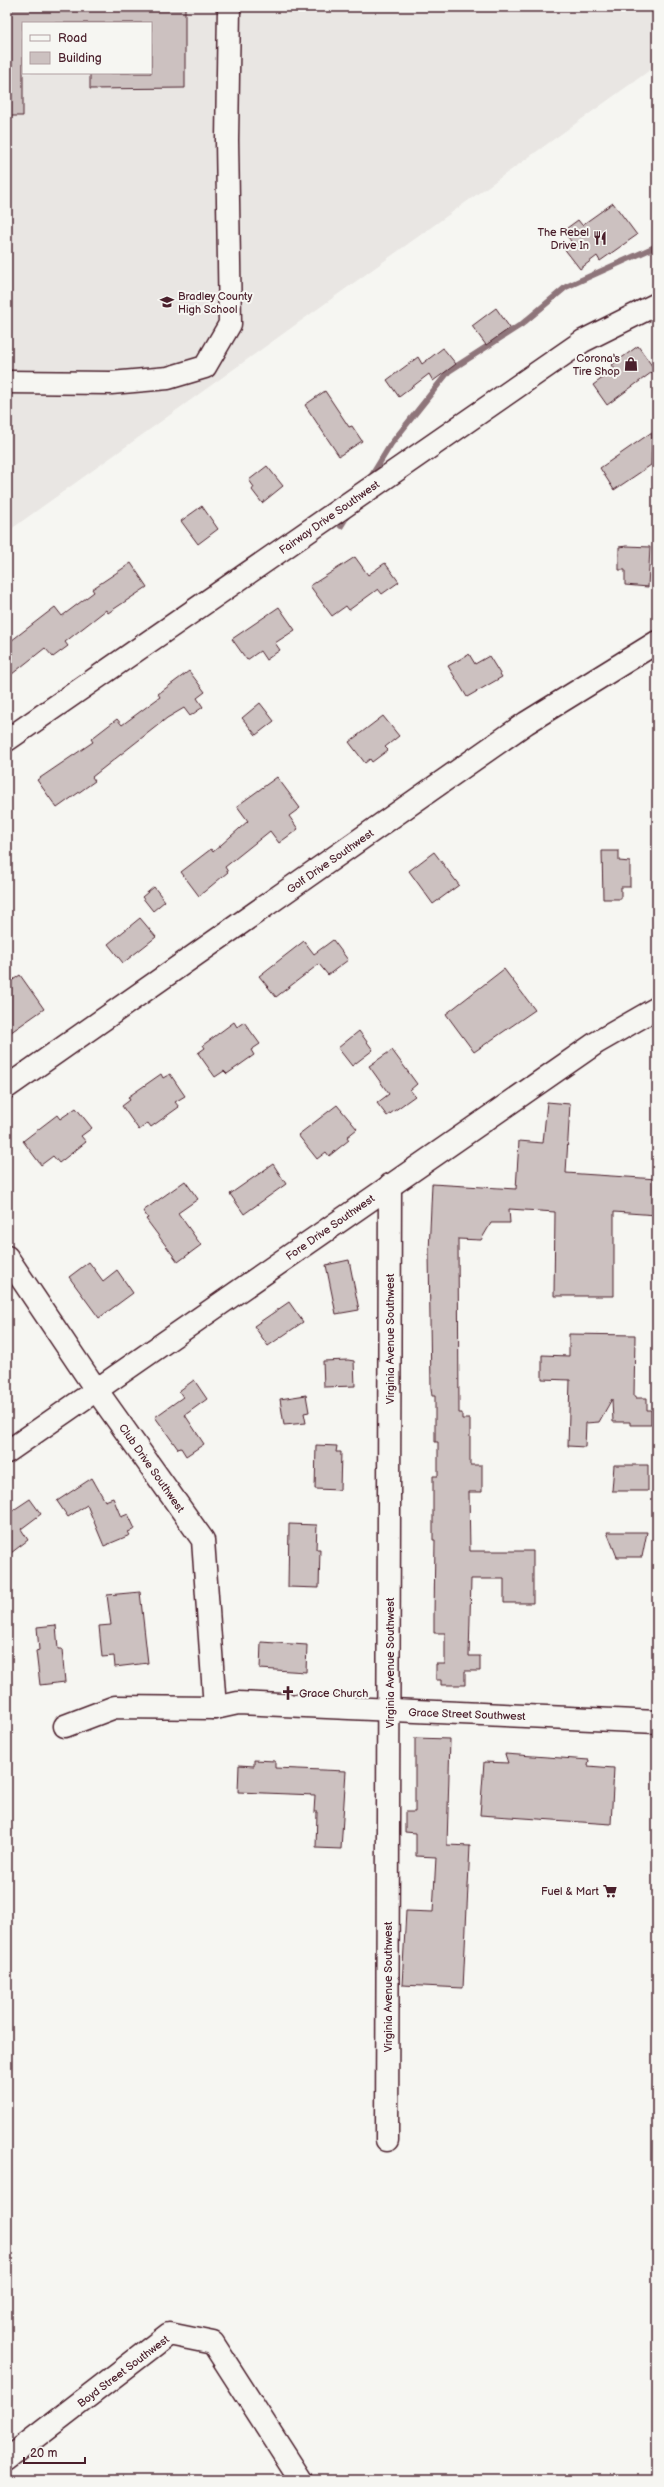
<svg xmlns="http://www.w3.org/2000/svg" width="664" height="2487" viewBox="0 0 664 2487" font-family="'Balsamiq Sans',sans-serif">
  <style>
    .built { fill: #e9e6e3; fill-rule: evenodd }
    .lines { fill: none; stroke-linecap: round; stroke-linejoin: round }
    .stream { stroke: #8e747a; stroke-width: 6 }
    .building { fill: #ccc1c0; stroke: #4a1f2b }
    .minor-casing { stroke: #4a1f2b; stroke-width: 25 }
    .minor { stroke: #f6f6f2; stroke-width: 22 }
    .labels { text-anchor: middle; stroke-width: 4; stroke-linejoin: round; paint-order: stroke }
    .poi-label { font-size: 11px; fill: #4a1f2b; stroke: #f6f6f2; text-anchor: end }
    .street-label { font-size: 11px; fill: #4a1f2b; stroke: #f6f6f2 }
  </style>
  <rect width="100%" height="100%" fill="#f6f6f2"/>
  <filter id="ink" filterUnits="userSpaceOnUse"><feTurbulence type="fractalNoise" baseFrequency=".025" numOctaves="2"/><feDisplacementMap in="SourceGraphic" scale="8" xChannelSelector="R" yChannelSelector="G"/><feConvolveMatrix kernelMatrix="1 2 1 2 8 2 1 2 1" color-interpolation-filters="sRGB"/></filter>
  <g filter="url(#ink)">
    <path class="built" d="M7,7H657V65L7,532ZM23,23H151V73H23Z"/>
    <g class="lines">
      <g class="stream">
        <path d="M369,480L391,444L449,371L522,324L566,287L657,246"/>
        <path d="M341,526L349,513"/>
      </g>
    </g>
    <g class="building">
      <path d="M7,7H185V88L90,89V73H151V23H23V116H7Z"/>
      <path d="M613,203L637,235L600,261L597,256L580,269L563,247L571,241L563,231L578,220L582,225Z"/>
      <path d="M496,308L510,328L486,345L472,326Z"/>
      <path d="M638,346L655,370L607,405L593,385L615,369L612,365Z"/>
      <path d="M443,348L456,364L433,381L429,374L399,397L387,380L418,357L422,364Z"/>
      <path d="M325,391L349,427L352,426L362,441L339,456L305,405Z"/>
      <path d="M652,432L651,465L614,490L600,468Z"/>
      <path d="M267,466L283,486L262,503L252,490L254,487L249,480Z"/>
      <path d="M202,506L218,529L198,544L181,521Z"/>
      <path d="M627,546L650,547L648,587L625,585V570H619V547Z"/>
      <path d="M355,557L368,575L385,563L399,582L382,594L378,589L349,610L346,606L332,616L310,586Z"/>
      <path d="M131,563L147,587L108,613L106,610L65,642L68,646L53,657L45,648L7,678V644L55,607L62,616L94,592L92,589Z"/>
      <path d="M279,607L295,630L275,643L280,650L266,660L260,651L247,660L232,639Z"/>
      <path d="M469,654L475,664L489,656L502,677L467,697L448,666Z"/>
      <path d="M189,671L205,692L197,698L203,707L190,716L184,708L167,718L92,777L95,781L57,808L37,780L93,742L91,739L117,719L122,725L160,697L158,694Z"/>
      <path d="M260,703L274,721L256,735L242,718Z"/>
      <path d="M383,716L399,736L385,747L388,750L372,762L370,759L365,763L349,742Z"/>
      <path d="M277,777L300,808L289,816L298,829L279,843L270,831L225,867L228,872L199,896L181,872L211,849L213,852L248,821L237,806Z"/>
      <path d="M602,851H619V861L630,862V887H621V899H603Z"/>
      <path d="M434,852L459,885L433,904L409,871Z"/>
      <path d="M154,887L165,901L153,911L142,897Z"/>
      <path d="M140,918L156,937L123,963L108,944Z"/>
      <path d="M333,940L348,960L328,975L319,964L276,997L259,976L304,941L314,954Z"/>
      <path d="M504,969L535,1010L474,1052L446,1014Z"/>
      <path d="M20,975L44,1009L7,1035V984Z"/>
      <path d="M234,1022L237,1027L244,1022L260,1044L251,1050L254,1055L227,1074L224,1071L215,1077L198,1053L205,1048L203,1045Z"/>
      <path d="M359,1031L373,1050L352,1066L338,1048Z"/>
      <path d="M392,1050L417,1084L410,1090L415,1096L387,1116L377,1103L389,1094L369,1066Z"/>
      <path d="M161,1074L163,1078L170,1074L185,1096L175,1102L179,1107L151,1127L148,1123L139,1130L122,1106L130,1100L128,1097Z"/>
      <path d="M547,1102L570,1104L566,1173L657,1179V1215L614,1212V1296H554L555,1212L509,1209L510,1223H491L481,1240L458,1239L459,1413H462V1419H470V1465H482V1492H469L470,1551H533V1603H504V1579H471L469,1656H480V1671H465V1685H441V1680H436V1664H445V1633H434V1616L435,1540H433V1476H438V1442H435V1396H432L431,1388L429,1252L432,1184L516,1189L519,1141L543,1143Z"/>
      <path d="M337,1105L357,1129L347,1137L349,1140L329,1156L326,1152L317,1159L298,1135Z"/>
      <path d="M76,1108L92,1128L81,1136L86,1142L59,1163L53,1156L41,1165L23,1141L57,1115L60,1119Z"/>
      <path d="M273,1164L286,1184L244,1214L230,1194Z"/>
      <path d="M185,1181L198,1199L178,1213L201,1245L178,1262L146,1219L148,1218L143,1211Z"/>
      <path d="M349,1260L359,1310L336,1314L326,1265Z"/>
      <path d="M89,1262L103,1281L117,1270L133,1293L99,1318L69,1277Z"/>
      <path d="M289,1302L303,1322L268,1346L254,1326Z"/>
      <path d="M569,1334L635,1335L634,1396H636V1398H647V1410H651V1425H630V1422H613L612,1399L599,1422L586,1423L585,1447L568,1446L570,1380L542,1379V1355L569,1356Z"/>
      <path d="M348,1360L354,1361L355,1386L324,1387L323,1361Z"/>
      <path d="M194,1380L207,1399L185,1415L204,1444L186,1456L181,1448L178,1449L155,1417L183,1397L179,1391Z"/>
      <path d="M306,1395L309,1412L304,1413L306,1423L284,1425L280,1399Z"/>
      <path d="M316,1445L337,1446L336,1452H341L340,1490L315,1489Z"/>
      <path d="M614,1465H648V1491H612Z"/>
      <path d="M92,1478L105,1501L113,1498L121,1517L128,1514L135,1529L128,1532L130,1535L104,1546L87,1505L68,1517L57,1501Z"/>
      <path d="M30,1499L41,1514L21,1529L28,1540L7,1556V1510L9,1513Z"/>
      <path d="M289,1524L317,1525L316,1549H320L319,1588L288,1587Z"/>
      <path d="M607,1532H647L642,1557H617Z"/>
      <path d="M140,1592L148,1663L115,1667L114,1656L102,1657L99,1626L111,1625L107,1595Z"/>
      <path d="M56,1625L58,1649H62L65,1682L40,1685L36,1651L39,1650L37,1627Z"/>
      <path d="M261,1642L307,1645L306,1672L260,1669Z"/>
      <path d="M415,1738L450,1739L447,1845L470,1846L463,1988L402,1985L406,1911L433,1912L436,1857L416,1856V1833L405,1832V1812H415Z"/>
      <path d="M505,1754L589,1760L588,1766L614,1768L611,1824L480,1815L484,1762L508,1763Z"/>
      <path d="M254,1760L275,1761V1768L346,1771L341,1849L316,1848L317,1812H314L315,1795L238,1792L239,1765L254,1766Z"/>
    </g>
    <g class="lines">
      <defs>
        <g id="minor">
          <path d="M7,382L111,383L168,378L205,367L230,324L227,140L229,7"/>
          <path d="M7,740L583,341L657,304"/>
          <path d="M7,1087L526,723L657,642"/>
          <path d="M7,1257L97,1391L203,1540L215,1708"/>
          <path d="M7,1452L596,1043L657,1008"/>
          <path d="M65,1726L115,1707L215,1708L238,1703L657,1722"/>
          <path d="M387,2140L390,1185"/>
          <path d="M7,2459L169,2334L213,2343L301,2480"/>
        </g>
      </defs>
      <use href="#minor" class="minor-casing"/>
      <use href="#minor" class="minor"/>
    </g>
  </g>
  <defs>
    <symbol id="restaurant-bare" viewBox="-9 -9 18 18"><path d="M-5-6h1v4h1v-4h1v4h1v-4h1v5L-1.5 .5V6h-2V.5L-5-1ZM5-6V6H3V1.5H1.5Q1.5-4 5-6Z" fill="#4a1f2b" stroke="#f6f6f2" stroke-width="2.5" paint-order="stroke"/></symbol>
    <symbol id="school-bare" viewBox="-9 -9 18 18"><path d="M0-5L7-2L0 1L-7-2ZM-4 1L0 2.5L4 1V4Q0 6-4 4Z" fill="#4a1f2b" stroke="#f6f6f2" stroke-width="2.5" paint-order="stroke"/></symbol>
    <symbol id="shop-bare" viewBox="-9 -9 18 18"><path d="M-5-2.5h2.3a2.7 3.5 0 0 1 5.4 0H5L5.5 6h-11ZM-1.5-2.5h3a1.5 2.3 0 0 0-3 0Z" fill="#4a1f2b" stroke="#f6f6f2" stroke-width="2.5" paint-order="stroke"/></symbol>
    <symbol id="church-bare" viewBox="-9 -9 18 18"><path d="M-1.2-6h2.4v3.5h3.3v2.4h-3.3V6h-2.4V-.1h-3.3v-2.4h3.3Z" fill="#4a1f2b" stroke="#f6f6f2" stroke-width="2.5" paint-order="stroke"/></symbol>
    <symbol id="supermarket-bare" viewBox="-9 -9 18 18"><path d="M-6-5.5h2.5l.6 2H6L4.5 2H-2.5L-4.4-4H-6ZM-1.5 3.2a1.3 1.3 0 1 0 .1 0ZM3 3.2a1.3 1.3 0 1 0 .1 0Z" fill="#4a1f2b" stroke="#f6f6f2" stroke-width="2.5" paint-order="stroke"/></symbol>
  </defs>
  <g fill-rule="evenodd">
    <use href="#restaurant-bare" x="590" y="228" width="20" height="20"/>
    <use href="#school-bare" x="157" y="292" width="20" height="20"/>
    <use href="#shop-bare" x="621" y="354" width="20" height="20"/>
    <use href="#church-bare" x="278" y="1683" width="20" height="20"/>
    <use href="#supermarket-bare" x="600" y="1881" width="20" height="20"/>
  </g>
  <g class="labels">
    <g class="poi-label">
      <text x="589" y="236">The Rebel<tspan x="589" dy="13">Drive In</tspan></text>
      <text x="178" y="300" text-anchor="start">Bradley County<tspan x="178" dy="13">High School</tspan></text>
      <text x="620" y="362">Corona's<tspan x="620" dy="13">Tire Shop</tspan></text>
      <text x="299" y="1697" text-anchor="start">Grace Church</text>
      <text x="599" y="1895">Fuel &amp; Mart</text>
    </g>
    <g class="street-label">
      <text transform="translate(329 517) rotate(-35)" y="4">Fairway Drive Southwest</text>
      <text transform="translate(330 861) rotate(-35)" y="4">Golf Drive Southwest</text>
      <text transform="translate(330 1227) rotate(-35)" y="4">Fore Drive Southwest</text>
      <text transform="translate(390 1339) rotate(-90)" y="4">Virginia Avenue Southwest</text>
      <text transform="translate(152 1468) rotate(55)" y="4">Club Drive Southwest</text>
      <text transform="translate(390 1663) rotate(-90)" y="4">Virginia Avenue Southwest</text>
      <text transform="translate(467 1714) rotate(2)" y="4">Grace Street Southwest</text>
      <text transform="translate(388 1987) rotate(-90)" y="4">Virginia Avenue Southwest</text>
      <text transform="translate(123 2371) rotate(-37)" y="4">Boyd Street Southwest</text>
    </g>
  </g>
  <rect width="664" height="2487" fill="none" stroke="#f6f6f2" stroke-width="24"/>
  <rect x="12" y="12" width="640" height="2463" fill="none" stroke="#4a1f2b" stroke-width="1.5" filter="url(#ink)"/>
  <rect x="22" y="22" width="130" height="52" fill="#f6f6f2" stroke="#b1a0a2"/>
  <rect x="30" y="35" width="20" height="6" fill="#f6f6f2" stroke="#b1a0a2"/>
  <text x="58" y="42" font-size="12" fill="#4a1f2b">Road</text>
  <rect x="30" y="52" width="20" height="12" fill="#ccc1c0" stroke="#b1a0a2"/>
  <text x="58" y="62" font-size="12" fill="#4a1f2b">Building</text>
  <path d="M24 2457v6h61v-6" fill="none" stroke="#4a1f2b" stroke-width="2"/>
  <text x="30" y="2457" font-size="12" fill="#4a1f2b" stroke="#f6f6f2" stroke-width="3" paint-order="stroke">20 m</text>
</svg>
